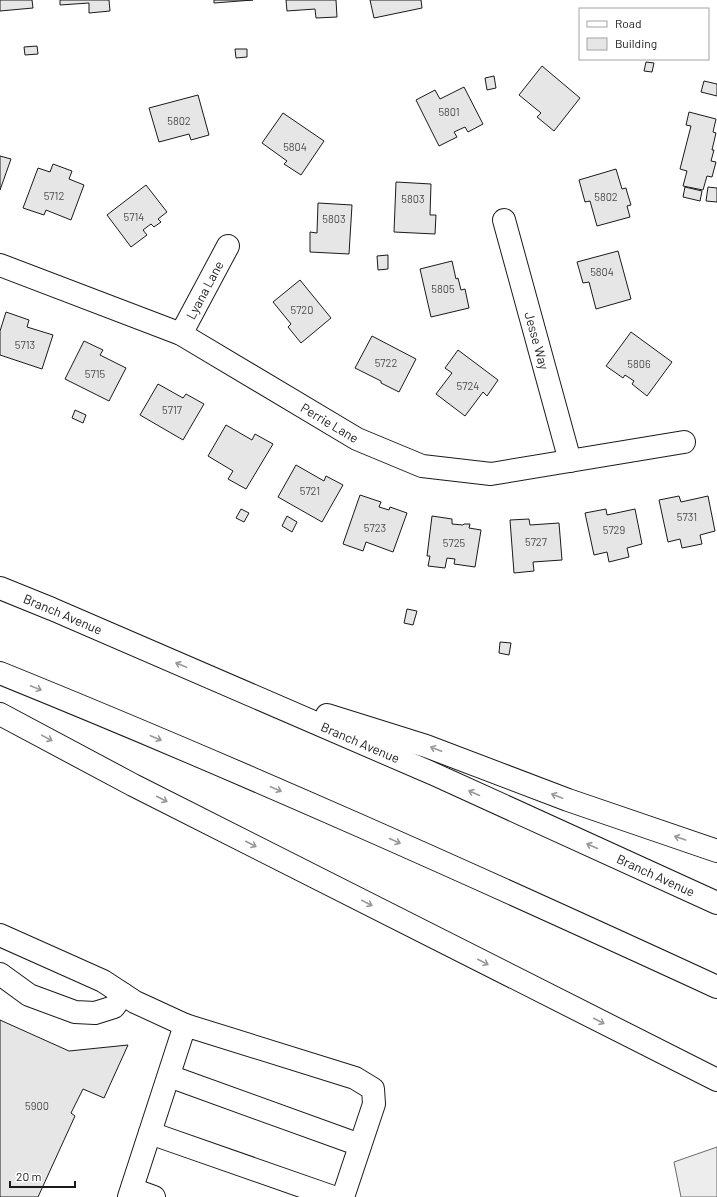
<svg xmlns="http://www.w3.org/2000/svg" width="717" height="1197" viewBox="0 0 717 1197" font-family="Barlow,sans-serif">
  <style>
    .built { fill: #ededed; stroke: #6a6a6a }
    .building { fill: #e6e6e6; stroke: #1a1a1a }
    .lines { fill: none; stroke-linecap: round; stroke-linejoin: round }
    .minor-casing { stroke: #1a1a1a; stroke-width: 24 }
    .highway-casing { stroke: #1a1a1a; stroke-width: 24 }
    .minor { stroke: #fff; stroke-width: 22 }
    .highway { stroke: #fff; stroke-width: 22 }
    .oneway { stroke: #989898 }
    .labels { text-anchor: middle; stroke-width: 3; stroke-linejoin: round; paint-order: stroke }
    .number-label { font-size: 11px; fill: #4d4d4d }
    .street-label { font-size: 13px; fill: #1a1a1a; stroke: #fff }
  </style>
  <rect width="100%" height="100%" fill="#fff"/>
  <path class="built" d="M717,1147V1197H681L674,1162Z"/>
  <g class="building">
    <path d="M0,0H32L33,8L0,11Z"/>
    <path d="M60,0H109L110,11L89,13V3L60,5Z"/>
    <path d="M214,0H253L214,3Z"/>
    <path d="M286,0H336L337,17L316,18L315,9L287,11Z"/>
    <path d="M370,0H421L422,8L374,18Z"/>
    <path d="M37,46L38,54L25,55L24,47Z"/>
    <path d="M235,49H247V57L236,58Z"/>
    <path d="M646,62L654,63L652,72L644,71Z"/>
    <path d="M542,66L580,98L554,131L537,117L541,113L519,95Z"/>
    <path d="M494,76L496,88L487,90L485,78Z"/>
    <path d="M704,81L717,84V96L701,92Z"/>
    <path d="M464,87L483,124L468,132L465,127L454,132L457,137L439,146L416,100L435,90L440,99Z"/>
    <path d="M198,95L209,135L191,140L189,134L159,142L149,108Z"/>
    <path d="M689,112L716,119L713,132L716,133L712,150H714L711,161L716,162L712,177L707,176L703,190L683,186L687,171L680,169L691,126L686,125Z"/>
    <path d="M283,113L324,141L301,175L284,164L287,161L262,143Z"/>
    <path d="M0,156L11,159L0,190Z"/>
    <path d="M53,164L72,171L69,179L84,185L71,220L46,210L44,215L23,208L38,168L50,172Z"/>
    <path d="M616,169L622,189L626,188L627,192L631,205L627,206L630,217L597,226L590,201L585,202L579,180Z"/>
    <path d="M396,182L431,184L430,215H436L435,234L394,232Z"/>
    <path d="M146,185L167,212L158,219L161,222L154,227L151,224L143,230L147,235L131,247L107,215Z"/>
    <path d="M685,187L702,191L700,201L683,197Z"/>
    <path d="M708,187L717,188V202L706,201Z"/>
    <path d="M318,203L352,205L349,254L310,252V232L317,233Z"/>
    <path d="M618,251L631,299L596,309L589,282L583,283L577,262Z"/>
    <path d="M388,255V269L378,270L377,256Z"/>
    <path d="M452,261L456,279L458,278L461,290L465,289L469,308L431,317L420,269Z"/>
    <path d="M300,280L331,318L301,343L288,327L291,324L273,302Z"/>
    <path d="M6,312L29,320L27,327L53,335L42,369L0,355V331Z"/>
    <path d="M631,332L672,362L647,396L632,384L634,381L625,375L623,378L606,366Z"/>
    <path d="M372,336L416,359L399,392L381,383V381L355,368Z"/>
    <path d="M84,341L103,350L100,355L126,368L109,401L65,379Z"/>
    <path d="M458,350L498,380L487,396L483,392L465,416L436,394L452,373L445,368Z"/>
    <path d="M158,384L183,398L186,394L204,404L183,440L140,415Z"/>
    <path d="M75,410L86,415L83,423L72,418Z"/>
    <path d="M226,425L252,440L255,434L273,444L246,489L228,479L233,471L208,456Z"/>
    <path d="M296,465L324,481L326,476L343,485L322,522L278,497Z"/>
    <path d="M360,495L381,502L379,507L389,510L390,507L407,513L393,552L366,542L363,551L343,544Z"/>
    <path d="M679,496L681,502L708,496L715,531L700,535L702,544L682,548L680,539L668,542L659,500Z"/>
    <path d="M241,509L249,513L244,522L236,518Z"/>
    <path d="M606,509L607,515L635,509L642,544L627,548L629,557L609,562L607,552L594,555L585,513Z"/>
    <path d="M287,516L297,522L292,532L282,526Z"/>
    <path d="M432,516L452,519V524L463,525L464,524H470L469,528L481,530L475,567L454,564L455,559L447,558L445,568L428,566L430,556H427Z"/>
    <path d="M529,519L530,525L559,523L562,560L533,562L534,571L514,573L510,520Z"/>
    <path d="M407,609L417,611L413,625L404,623Z"/>
    <path d="M500,642L511,643L509,655L499,653Z"/>
    <path d="M0,1020L69,1051L128,1045L104,1098L83,1089L71,1113L75,1116L38,1197H0Z"/>
  </g>
  <g class="lines">
    <defs>
      <g id="minor">
        <path id="s1" d="M504,220L570,461"/>
        <path id="s2" d="M0,265L181,334L357,439L422,466L491,474L684,442"/>
        <path id="s3" d="M181,334L228,246"/>
        <path d="M0,935L103,981L135,1002L185,1025"/>
        <path d="M0,974L29,995L75,1012L95,1013L114,1007L123,994"/>
        <path d="M169,1076L360,1145"/>
        <path d="M150,1133L333,1197"/>
        <path d="M132,1189L154,1197"/>
        <path d="M129,1197L185,1025L355,1078L373,1089L374,1104L343,1197"/>
      </g>
      <g id="highway">
        <path id="s4" d="M0,588L52,609L436,775L717,903"/>
        <path d="M0,673C242,771 480,878 717,987"/>
        <path d="M0,714L133,785L717,1080"/>
        <path d="M327,715L426,746L568,800L717,851"/>
      </g>
    </defs>
    <use href="#minor" class="minor-casing"/>
    <use href="#highway" class="highway-casing"/>
    <use href="#minor" class="minor"/>
    <use href="#highway" class="highway"/>
  </g>
  <defs><path id="oneway-shaft" d="M-6 0H5M1.5-3L5.5 0L1.5 3" fill="none" stroke-width="1.6" stroke-linecap="round" stroke-linejoin="round"/></defs>
  <g class="oneway">
    <use href="#oneway-shaft" transform="translate(181 665) rotate(-157)"/>
    <use href="#oneway-shaft" transform="translate(36 688) rotate(22)"/>
    <use href="#oneway-shaft" transform="translate(47 738) rotate(28)"/>
    <use href="#oneway-shaft" transform="translate(156 738) rotate(23)"/>
    <use href="#oneway-shaft" transform="translate(436 749) rotate(-159)"/>
    <use href="#oneway-shaft" transform="translate(276 789) rotate(23)"/>
    <use href="#oneway-shaft" transform="translate(474 793) rotate(-156)"/>
    <use href="#oneway-shaft" transform="translate(557 796) rotate(-159)"/>
    <use href="#oneway-shaft" transform="translate(162 799) rotate(27)"/>
    <use href="#oneway-shaft" transform="translate(680 838) rotate(-161)"/>
    <use href="#oneway-shaft" transform="translate(395 841) rotate(24)"/>
    <use href="#oneway-shaft" transform="translate(251 844) rotate(27)"/>
    <use href="#oneway-shaft" transform="translate(592 846) rotate(-156)"/>
    <use href="#oneway-shaft" transform="translate(367 903) rotate(27)"/>
    <use href="#oneway-shaft" transform="translate(483 962) rotate(27)"/>
    <use href="#oneway-shaft" transform="translate(599 1021) rotate(27)"/>
  </g>
  <g class="labels">
    <g class="number-label">
      <text x="449" y="116">5801</text>
      <text x="179" y="125">5802</text>
      <text x="295" y="151">5804</text>
      <text x="54" y="200">5712</text>
      <text x="606" y="201">5802</text>
      <text x="413" y="203">5803</text>
      <text x="134" y="221">5714</text>
      <text x="334" y="223">5803</text>
      <text x="602" y="276">5804</text>
      <text x="443" y="293">5805</text>
      <text x="302" y="314">5720</text>
      <text x="25" y="349">5713</text>
      <text x="386" y="367">5722</text>
      <text x="639" y="368">5806</text>
      <text x="95" y="378">5715</text>
      <text x="468" y="390">5724</text>
      <text x="172" y="414">5717</text>
      <text x="310" y="495">5721</text>
      <text x="687" y="521">5731</text>
      <text x="375" y="532">5723</text>
      <text x="614" y="534">5729</text>
      <text x="536" y="546">5727</text>
      <text x="454" y="547">5725</text>
      <text x="37" y="1110">5900</text>
    </g>
    <g class="street-label">
      <text dy="5" stroke="none"><textPath href="#s3" startOffset="50">Lyana Lane</textPath></text>
      <text dy="5" stroke="none"><textPath href="#s1" startOffset="125">Jesse Way</textPath></text>
      <text dy="5" stroke="none"><textPath href="#s2" startOffset="367">Perrie Lane</textPath></text>
      <text dy="5" stroke="none"><textPath href="#s4" startOffset="68">Branch Avenue</textPath></text>
      <text dy="5" stroke="none"><textPath href="#s4" startOffset="392">Branch Avenue</textPath></text>
      <text dy="5" stroke="none"><textPath href="#s4" startOffset="716">Branch Avenue</textPath></text>
    </g>
  </g>
  <rect x="579" y="8" width="130" height="52" fill="#ffffff" stroke="#a3a3a3"/>
  <rect x="587" y="21" width="20" height="6" fill="#ffffff" stroke="#a3a3a3"/>
  <text x="615" y="28" font-size="12" fill="#1a1a1a">Road</text>
  <rect x="587" y="38" width="20" height="12" fill="#e6e6e6" stroke="#a3a3a3"/>
  <text x="615" y="48" font-size="12" fill="#1a1a1a">Building</text>
  <path d="M10 1181v6h65v-6" fill="none" stroke="#1a1a1a" stroke-width="2"/>
  <text x="16" y="1181" font-size="12" fill="#1a1a1a" stroke="#ffffff" stroke-width="3" paint-order="stroke">20 m</text>
</svg>
